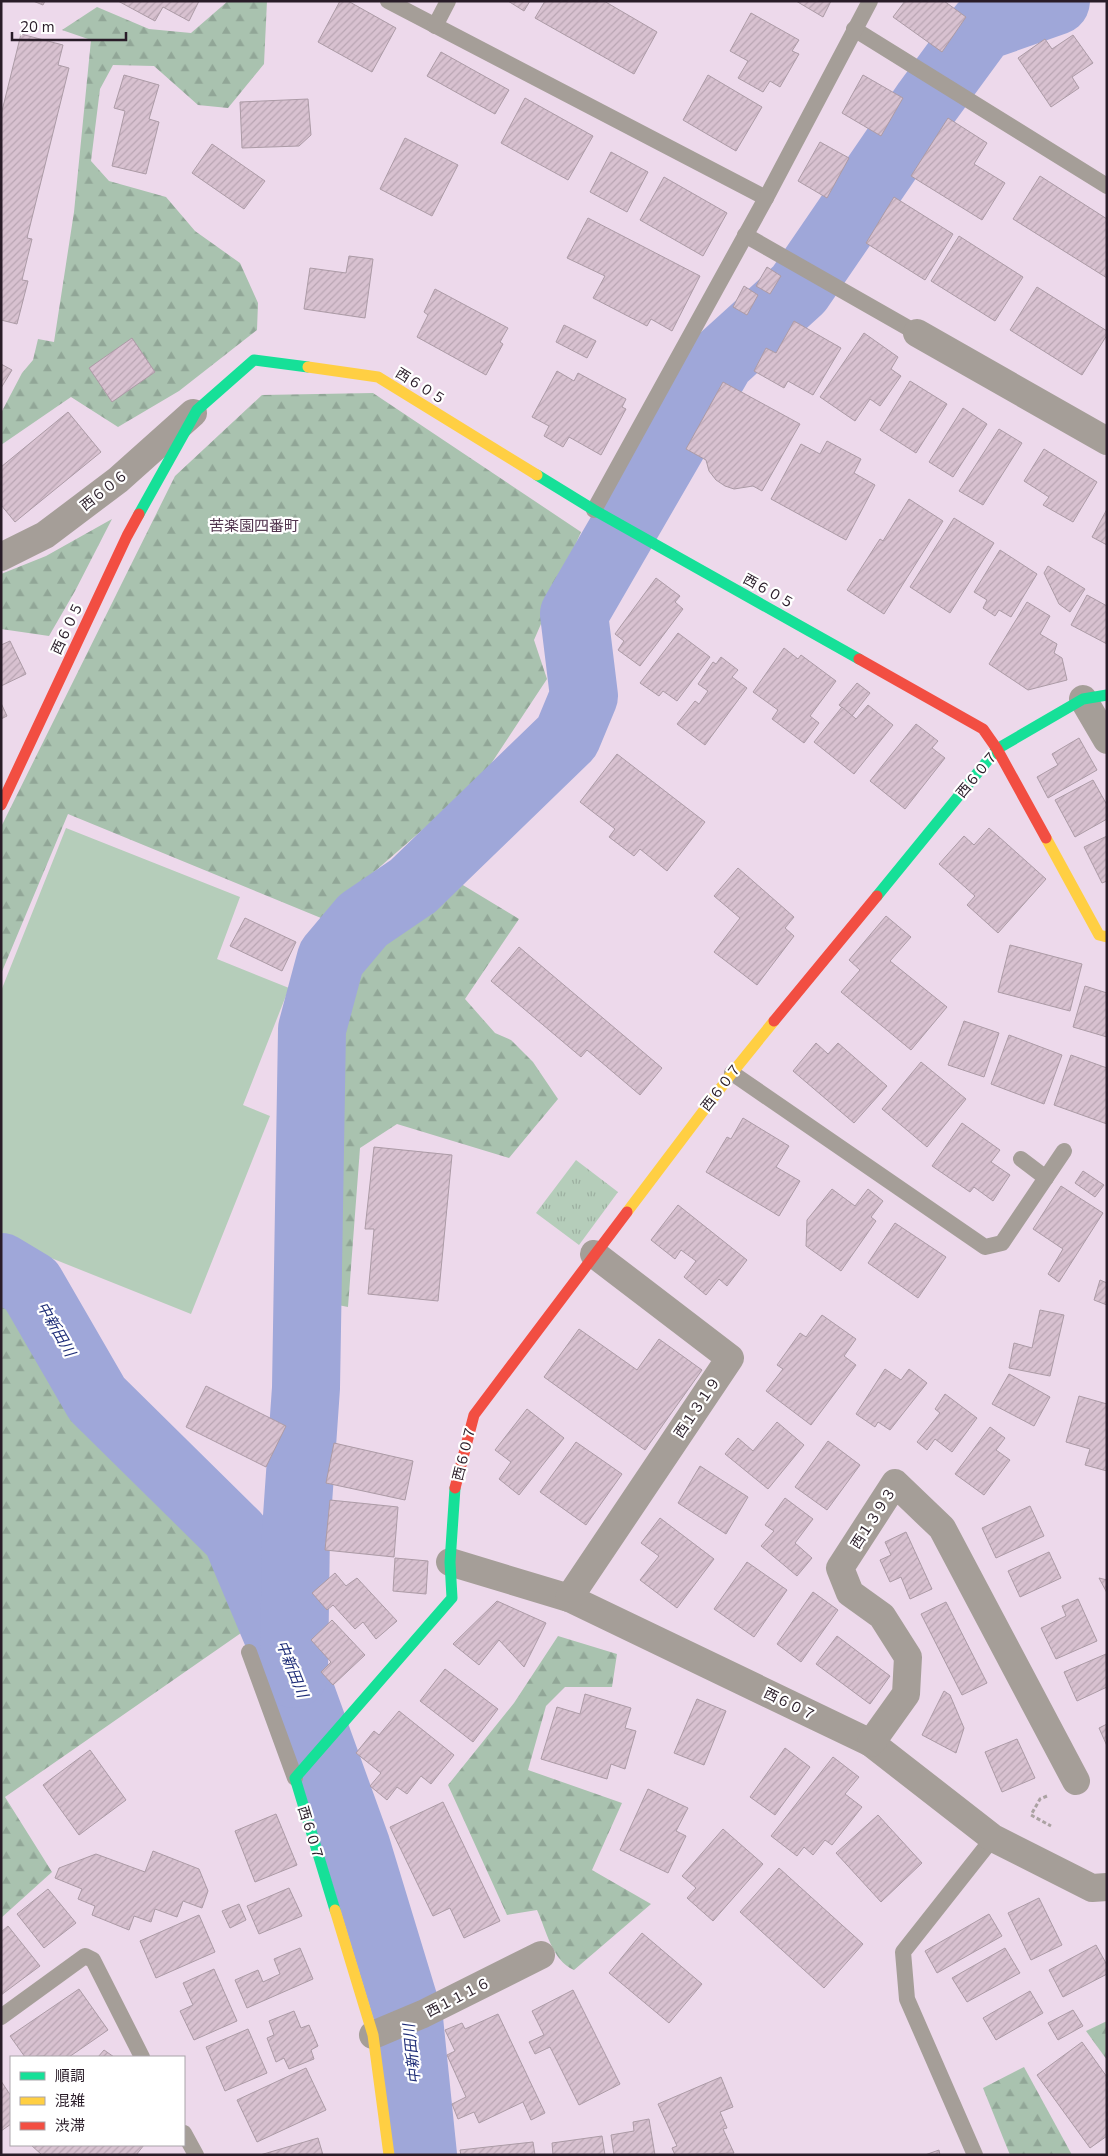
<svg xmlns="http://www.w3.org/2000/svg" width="1108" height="2156" viewBox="0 0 1108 2156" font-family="'Nunito Sans','Noto Sans JP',sans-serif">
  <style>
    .forest { fill: url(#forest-firs) }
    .park { fill: url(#park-tufts) }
    .garden { fill: #b5cdba }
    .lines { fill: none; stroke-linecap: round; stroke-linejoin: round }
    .river { stroke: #9fa7d9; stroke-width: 68 }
    .building { fill: url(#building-hatch); stroke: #ac9ba6 }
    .path { stroke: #aba2a2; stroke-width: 3; stroke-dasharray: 4 2.5; stroke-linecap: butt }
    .lane { stroke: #a59e98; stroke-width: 16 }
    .street { stroke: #a59e98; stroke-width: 28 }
    .fast { stroke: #16e098; stroke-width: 11 }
    .slow { stroke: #ffcf43; stroke-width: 11 }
    .jam { stroke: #f24e42; stroke-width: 11 }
    .labels { text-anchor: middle; stroke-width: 4.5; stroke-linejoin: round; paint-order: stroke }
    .street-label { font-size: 14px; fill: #291c28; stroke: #fff }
    .neighbourhood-label { font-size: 15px; fill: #51344e; stroke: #fff }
    .water-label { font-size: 15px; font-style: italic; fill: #1f2e78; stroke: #fff }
  </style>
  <defs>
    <pattern id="forest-firs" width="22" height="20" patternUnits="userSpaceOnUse" patternTransform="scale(1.25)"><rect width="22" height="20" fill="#a9c2af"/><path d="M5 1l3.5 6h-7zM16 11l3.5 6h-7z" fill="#91a697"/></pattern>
    <pattern id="park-tufts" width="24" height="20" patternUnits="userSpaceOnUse" patternTransform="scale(1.25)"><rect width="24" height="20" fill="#b5cdba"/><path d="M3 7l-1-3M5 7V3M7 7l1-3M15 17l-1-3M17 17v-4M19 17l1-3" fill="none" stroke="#9cafa0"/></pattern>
    <pattern id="building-hatch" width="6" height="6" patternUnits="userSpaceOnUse" patternTransform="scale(1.25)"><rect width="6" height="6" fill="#d8c1d0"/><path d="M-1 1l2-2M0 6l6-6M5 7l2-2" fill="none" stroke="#b9a5b3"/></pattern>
  </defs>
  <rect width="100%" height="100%" fill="#edd9eb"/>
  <g class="forest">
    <path d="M228,1H267L264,64L228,108L198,105L154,66L113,65L100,89L91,161L109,181L166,197L195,231L240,263L258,303L257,330L179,391L118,427L71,397L1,445V413L22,373L33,360L38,339L54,342L74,212L91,40L62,30L97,7L149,29L191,33Z"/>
    <path d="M373,393L581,532L534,640L547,679L481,779L321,918L68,814L1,974V827L175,476L262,395Z"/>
    <path d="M112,519L75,591L49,636L1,629V574L46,556Z"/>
    <path d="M443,873L519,919L465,999L495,1033L511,1040L533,1062L558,1099L509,1158L397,1124L360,1148L348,1307L323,1302L320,1054L340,970Z"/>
    <path d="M1,1292L94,1377L210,1475L241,1633L5,1797L52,1872L1,1918Z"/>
    <path d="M558,1636L617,1654L612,1687H565L546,1706L528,1770L622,1803L592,1870L651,1904L574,1970C552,1961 546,1929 537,1910L507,1915L448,1785L514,1703Z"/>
    <path d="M1107,2021V2060L1086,2031Z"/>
    <path d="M1024,2067L1072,2155H1010L983,2088Z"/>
  </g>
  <path class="park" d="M576,1160L618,1192L579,1245L536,1213Z"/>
  <path class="garden" d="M66,828L240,897L217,959L289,988L243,1105L270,1116L191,1314L1,1238V991Z"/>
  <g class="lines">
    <g class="river">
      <path d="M1,1267L31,1285L97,1399L236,1536L294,1674L356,1845L409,2019L423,2155"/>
      <path d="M294,1674L296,1531L306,1388L312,1029L331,958L363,920L413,886L567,737L584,696L574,614L721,360L799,289L927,102L982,27L1056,1"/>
    </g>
  </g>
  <g class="building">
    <path d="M33,1H45L43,5Z"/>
    <path d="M118,1H199L189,21L163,7L155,21Z"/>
    <path d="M340,1H348L396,28L372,72L318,42Z"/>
    <path d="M508,1H530L524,11Z"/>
    <path d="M545,1H604L657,32L634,74L535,18Z"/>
    <path d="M796,1H831L823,17Z"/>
    <path d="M905,1H944L966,17L942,52L893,17Z"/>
    <path d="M751,13L799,40L792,51L799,54L780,87L770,81L763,92L738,78L748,61L730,51Z"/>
    <path d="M21,34L63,45L58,65L69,68L27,238L32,239L22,280L28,281L17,324L1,320V115Z"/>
    <path d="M1073,35L1093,63L1072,77L1079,88L1051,107L1018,58L1045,39L1052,49Z"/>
    <path d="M441,52L509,90L495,114L427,76Z"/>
    <path d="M124,75L159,85L149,119L159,122L146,174L112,166L125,111L114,108Z"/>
    <path d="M708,75L762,107L736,151L683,120Z"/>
    <path d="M863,75L903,98L881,136L842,113Z"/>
    <path d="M525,98L593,136L568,180L501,143Z"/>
    <path d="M308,99L311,135L299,146L242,148L240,102Z"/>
    <path d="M948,118L987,143L974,164L1005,183L982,220L911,176Z"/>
    <path d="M405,138L458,165L432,216L380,189Z"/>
    <path d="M820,142L849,158L827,198L798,181Z"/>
    <path d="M212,144L265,181L244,209L192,173Z"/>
    <path d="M611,152L648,172L627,212L590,192Z"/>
    <path d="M1040,176L1107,219V278L1013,219Z"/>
    <path d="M664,177L727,213L703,256L640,220Z"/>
    <path d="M894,197L953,234L925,280L866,243Z"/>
    <path d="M588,218L700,276L672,331L651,319L647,326L593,298L605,276L567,258Z"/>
    <path d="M959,236L1023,277L995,321L931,281Z"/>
    <path d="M349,256L373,259L365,318L304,309L310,268L346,273Z"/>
    <path d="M767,267L781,276L770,294L756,286Z"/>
    <path d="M744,286L758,295L747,315L733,307Z"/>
    <path d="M1037,287L1107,331V335L1082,375L1010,330Z"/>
    <path d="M435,289L508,328L500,342L503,344L486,375L417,337L428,315L424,312Z"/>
    <path d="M794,321L841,348L813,395L788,381L784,388L754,371L766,348L776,353Z"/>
    <path d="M564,325L596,341L587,358L556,342Z"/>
    <path d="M864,333L898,357L891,369L901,376L880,406L870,399L855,421L820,397Z"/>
    <path d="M132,338L155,372L112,402L89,368Z"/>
    <path d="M1,364L12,370L1,388Z"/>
    <path d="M557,371L574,381L578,373L626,399L622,407L626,409L601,455L569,437L563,447L544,436L549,426L532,417Z"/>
    <path d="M910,381L947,404L916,453L880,430Z"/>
    <path d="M723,382L800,424L762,491L753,486L734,489L725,486L716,480L709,471L706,460L686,449Z"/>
    <path d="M963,408L987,424L953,477L929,462Z"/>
    <path d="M68,412L101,452L15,522L1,505V467Z"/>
    <path d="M999,429L1022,443L983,505L959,491Z"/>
    <path d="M827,441L861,459L854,473L875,485L846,540L771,499L801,444L820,454Z"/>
    <path d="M1044,449L1097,482L1073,522L1043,505L1049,497L1024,481Z"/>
    <path d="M909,499L943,521L884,614L847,590L880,539L883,541Z"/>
    <path d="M1107,509V545L1092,537Z"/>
    <path d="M954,518L994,543L950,613L910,587Z"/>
    <path d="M1000,550L1037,574L1011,617L999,610L995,616L983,608L987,600L974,592Z"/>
    <path d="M1048,566L1085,589L1070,612L1059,604L1044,573Z"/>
    <path d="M656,578L680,596L675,602L683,609L640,666L618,650L624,641L615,634Z"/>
    <path d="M1087,595L1107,606V644L1071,625Z"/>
    <path d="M1027,602L1050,616L1040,634L1057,644L1054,653L1062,658L1067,680L1028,690L989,664Z"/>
    <path d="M678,633L710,657L677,701L663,691L659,696L640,683Z"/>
    <path d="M10,641L26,674L1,686V645Z"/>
    <path d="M784,648L798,659L801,655L836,681L810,716L819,723L804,743L772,719L778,710L753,692Z"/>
    <path d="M721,657L738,670L732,677L747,688L705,745L677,724L695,701L699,704L708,691L698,684L713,662L716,664Z"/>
    <path d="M857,683L870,693L852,716L839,705Z"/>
    <path d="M1,703L7,716L1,719Z"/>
    <path d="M868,705L893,725L854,774L814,742L842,707L856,719Z"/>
    <path d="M916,724L938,741L932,748L945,758L905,809L870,781Z"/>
    <path d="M1079,738L1097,770L1048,798L1037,777L1058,765L1052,754Z"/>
    <path d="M617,754L705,822L667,871L640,849L634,856L609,837L615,829L580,802Z"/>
    <path d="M1093,780L1107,805V819L1075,837L1055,800Z"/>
    <path d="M989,828L1046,879L998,933L967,905L975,896L939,864L964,836L974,845Z"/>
    <path d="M1107,836V881L1102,883L1084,847Z"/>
    <path d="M738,868L794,917L785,928L794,936L757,985L714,952L740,918L714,896Z"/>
    <path d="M886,916L911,937L890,961L947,1007L911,1050L841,992L860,970L849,960Z"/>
    <path d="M245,918L296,942L282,971L230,946Z"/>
    <path d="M1010,945L1082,964L1070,1011L998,992Z"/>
    <path d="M519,947L662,1068L640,1095L587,1050L581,1057L491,981Z"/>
    <path d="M1085,986L1107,993V1037L1073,1027Z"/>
    <path d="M964,1021L999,1033L984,1077L948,1065Z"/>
    <path d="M1009,1035L1062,1055L1044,1104L991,1084Z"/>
    <path d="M816,1043L828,1054L838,1043L887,1086L854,1123L793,1071Z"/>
    <path d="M1071,1055L1107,1068V1124L1054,1105Z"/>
    <path d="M921,1062L966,1099L927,1147L882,1109Z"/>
    <path d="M743,1118L789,1146L776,1167L800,1181L779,1216L706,1172L727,1137L731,1139Z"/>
    <path d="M962,1123L1000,1150L991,1162L1010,1175L993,1201L974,1187L970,1192L932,1166Z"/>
    <path d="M374,1147L452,1155L438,1301L368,1294L374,1229H365Z"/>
    <path d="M1083,1171L1104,1185L1095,1197L1075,1183Z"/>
    <path d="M1061,1186L1103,1213L1059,1282L1048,1274L1063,1249L1033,1229Z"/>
    <path d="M832,1189L855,1206L868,1189L883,1201L871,1217L876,1221L841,1271L806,1246L807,1220Z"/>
    <path d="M678,1205L747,1260L727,1286L719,1279L706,1295L684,1277L696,1261L681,1250L675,1259L651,1240Z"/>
    <path d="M895,1223L946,1257L918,1298L868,1263Z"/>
    <path d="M1100,1280L1107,1283V1305L1094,1300Z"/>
    <path d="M1040,1310L1064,1315L1050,1376L1009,1368L1014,1343L1032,1348Z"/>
    <path d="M822,1315L856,1339L844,1356L856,1365L811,1425L766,1391L783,1369L777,1365L800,1333L806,1337Z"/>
    <path d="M579,1329L637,1370L659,1339L702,1370L645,1450L544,1377Z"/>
    <path d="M885,1369L901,1380L909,1369L927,1383L890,1430L878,1422L875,1427L856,1414Z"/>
    <path d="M1009,1374L1050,1397L1034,1426L992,1404Z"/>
    <path d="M206,1386L286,1426L266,1467L186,1427Z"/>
    <path d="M945,1394L977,1418L952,1452L935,1439L927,1450L917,1442L940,1413L935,1409Z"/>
    <path d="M1079,1396L1107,1404V1471L1085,1465L1090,1449L1066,1442Z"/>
    <path d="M527,1409L564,1438L519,1495L499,1479L511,1462L495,1450Z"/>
    <path d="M777,1422L804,1445L768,1489L725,1454L738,1438L753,1451Z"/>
    <path d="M990,1427L1005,1438L996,1450L1010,1460L984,1495L955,1474Z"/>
    <path d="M828,1441L860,1465L827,1510L795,1487Z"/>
    <path d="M576,1442L622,1474L586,1525L540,1492Z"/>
    <path d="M334,1443L413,1461L405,1500L326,1483Z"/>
    <path d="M700,1466L748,1497L726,1534L678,1503Z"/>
    <path d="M785,1498L813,1519L795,1543L812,1558L797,1576L761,1546L774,1531L765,1525Z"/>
    <path d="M330,1500L398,1507L394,1557L325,1550Z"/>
    <path d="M1030,1506L1044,1536L996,1558L982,1528Z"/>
    <path d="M660,1518L714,1559L677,1608L640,1580L659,1556L641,1543Z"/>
    <path d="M906,1532L932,1589L910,1599L901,1577L890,1582L880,1560L891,1555L885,1542Z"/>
    <path d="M1049,1552L1061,1578L1020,1597L1008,1571Z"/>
    <path d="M395,1558L428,1561L426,1594L393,1591Z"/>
    <path d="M747,1562L787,1590L754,1637L714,1609Z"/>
    <path d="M335,1573L346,1586L357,1578L397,1621L376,1639L363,1622L355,1629L333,1605L327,1610L312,1593Z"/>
    <path d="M1099,1578L1107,1580V1593Z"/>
    <path d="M813,1592L838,1610L801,1662L777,1644Z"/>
    <path d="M1078,1599L1097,1641L1056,1659L1041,1628L1066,1616L1062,1606Z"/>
    <path d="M497,1601L546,1623L524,1667L499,1640L479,1665L453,1644Z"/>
    <path d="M946,1602L987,1683L962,1695L921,1614Z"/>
    <path d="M332,1620L365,1655L333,1685L321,1672L331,1662L311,1640Z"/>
    <path d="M837,1636L890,1676L870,1704L816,1664Z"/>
    <path d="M1106,1654L1107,1687L1077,1701L1064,1672Z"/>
    <path d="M445,1669L498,1709L473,1742L420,1701Z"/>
    <path d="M944,1691L950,1695L964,1728L956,1753L922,1735Z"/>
    <path d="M585,1694L631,1708L625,1728L636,1731L625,1769L611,1764L607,1779L541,1759L557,1707L580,1714Z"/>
    <path d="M697,1699L726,1711L704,1765L674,1753Z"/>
    <path d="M399,1711L454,1755L431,1784L421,1776L407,1794L397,1787L387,1800L370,1786L381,1773L356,1753L374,1731L379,1735Z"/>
    <path d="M1107,1724V1746L1099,1728Z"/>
    <path d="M1017,1739L1035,1778L1002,1792L985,1752Z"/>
    <path d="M785,1748L810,1767L775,1815L750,1797Z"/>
    <path d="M90,1750L126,1800L79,1835L43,1785Z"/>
    <path d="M833,1757L859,1777L845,1794L862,1807L832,1845L825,1840L813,1855L804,1847L797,1856L771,1836Z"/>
    <path d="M648,1789L688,1808L676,1831L686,1836L668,1873L620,1850Z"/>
    <path d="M443,1802L500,1921L464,1938L450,1908L433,1916L390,1827Z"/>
    <path d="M276,1814L297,1865L255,1882L235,1831Z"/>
    <path d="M878,1815L922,1863L881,1902L836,1853Z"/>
    <path d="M723,1829L763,1864L713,1921L687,1898L696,1888L682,1876Z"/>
    <path d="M153,1851L199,1869L208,1891L202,1908L183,1901L177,1917L155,1909L151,1922L134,1916L129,1930L92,1915L95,1906L78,1899L82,1889L55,1878L59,1868L96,1854L145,1872Z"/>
    <path d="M779,1868L863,1944L824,1988L740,1912Z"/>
    <path d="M289,1888L302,1916L259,1934L247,1906Z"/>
    <path d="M48,1889L76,1923L44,1948L17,1914Z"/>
    <path d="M1039,1898L1062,1945L1031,1960L1008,1913Z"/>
    <path d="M239,1904L246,1920L230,1928L222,1911Z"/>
    <path d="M989,1914L1002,1936L937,1973L925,1951Z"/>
    <path d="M199,1915L215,1952L156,1978L140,1941Z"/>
    <path d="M8,1926L40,1966L1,1995V1932Z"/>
    <path d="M642,1933L702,1984L669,2023L609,1973Z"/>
    <path d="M1096,1945L1107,1965V1974L1063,1997L1049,1970Z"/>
    <path d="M300,1948L313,1979L247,2008L235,1980L258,1970L263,1982L280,1974L274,1959Z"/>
    <path d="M1005,1948L1020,1973L967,2002L952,1978Z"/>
    <path d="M214,1969L237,2021L194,2040L180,2011L193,2005L183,1983Z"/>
    <path d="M79,1989L108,2030L69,2057H46L45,2056L25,2057L10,2036Z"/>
    <path d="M573,1990L620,2084L579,2105L550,2047L535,2054L529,2042L544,2035L532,2011Z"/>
    <path d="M1030,1991L1043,2013L996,2040L983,2018Z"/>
    <path d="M1073,2010L1083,2026L1058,2040L1048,2023Z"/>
    <path d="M294,2011L301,2028L309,2025L318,2046L311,2050L314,2059L289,2069L284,2058L276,2062L267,2038L274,2035L269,2021Z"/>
    <path d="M498,2014L545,2113L531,2120L523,2102L479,2123L474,2112L458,2119L452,2104L466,2097L447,2055L455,2051L445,2030L462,2023L465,2029Z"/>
    <path d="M248,2029L267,2073L225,2091L206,2047Z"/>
    <path d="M1082,2042L1107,2077V2136L1090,2148L1037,2075Z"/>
    <path d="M104,2050L114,2057H98Z"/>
    <path d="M306,2068L326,2110L257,2142L237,2100Z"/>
    <path d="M721,2077L733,2107L720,2112L727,2128L723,2129L734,2153L675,2155L672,2148L677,2146L658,2104Z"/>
    <path d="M1,2081L11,2096V2124L1,2131Z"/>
    <path d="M649,2119L655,2155H614L611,2135L634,2131L633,2122Z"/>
    <path d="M602,2136L605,2155H553L552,2143Z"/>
    <path d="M318,2138L323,2155H260Z"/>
    <path d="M533,2142L535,2155H461L460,2150Z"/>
    <path d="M31,2145H144L136,2155H42Z"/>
    <path d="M939,2150L940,2155H925Z"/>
  </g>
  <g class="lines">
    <path class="path" d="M1047,1796L1040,1799L1031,1815L1051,1826"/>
    <g class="lane">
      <path d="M388,1L766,198"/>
      <path d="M435,26L448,1"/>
      <path d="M854,29L1107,186"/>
      <path d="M745,235L917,333"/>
      <path d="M594,510L766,198L870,1"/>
      <path d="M732,1073L985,1247L1002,1243L1064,1151"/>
      <path d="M1021,1159L1046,1178"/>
      <path d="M249,1652L295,1778"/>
      <path d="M1,2017L85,1956L93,1960L142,2057"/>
      <path d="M184,2133L196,2155"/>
      <path d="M975,2155L907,1999L903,1952L993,1838"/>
    </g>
    <g class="street">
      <path d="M917,333L1107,441"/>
      <path d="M1,557L45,535L118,480L193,413"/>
      <path d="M1083,699L1107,740"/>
      <path d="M450,1562L569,1598L871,1743L993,1838L1092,1888L1107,1887"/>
      <path d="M569,1598L730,1358L594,1254"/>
      <path d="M871,1743L906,1694L908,1657L882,1616L850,1593L840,1568L895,1483L942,1528L1076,1781"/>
      <path d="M373,2035L423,2014L541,1955"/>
    </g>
    <g class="fast">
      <path d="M537,475L594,510L859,659"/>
      <path d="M139,514L197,410L254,360L308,367"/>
      <path d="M877,896L997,749L1083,699L1107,695"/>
      <path d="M335,1910L295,1778L452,1598L450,1562L455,1488"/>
    </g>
    <g class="slow">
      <path d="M308,367L378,377L537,475"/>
      <path d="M1046,838L1099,935L1107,937"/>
      <path d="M627,1212L732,1073L774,1021"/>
      <path d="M335,1910L373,2035L389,2155"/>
    </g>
    <g class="jam">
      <path d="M859,659L983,729L997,749L1046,838"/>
      <path d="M1,805L127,536L139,514"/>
      <path d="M774,1021L877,896"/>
      <path d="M455,1488L474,1415L627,1212"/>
    </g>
  </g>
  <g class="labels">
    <g class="street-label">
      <text transform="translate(421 386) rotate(32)" y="5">西６０５</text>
      <text transform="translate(104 490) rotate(-38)" y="5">西６０６</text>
      <text transform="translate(769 591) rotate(29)" y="5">西６０５</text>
      <text transform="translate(67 628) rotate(-65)" y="5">西６０５</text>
      <text transform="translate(977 774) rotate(-50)" y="5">西６０７</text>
      <text transform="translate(721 1087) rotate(-52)" y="5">西６０７</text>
      <text transform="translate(697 1407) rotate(-56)" y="5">西１３１９</text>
      <text transform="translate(464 1453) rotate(-76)" y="5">西６０７</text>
      <text transform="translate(873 1518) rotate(-57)" y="5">西１３９３</text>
      <text transform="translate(790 1704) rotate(26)" y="5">西６０７</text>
      <text transform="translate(311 1833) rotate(73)" y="5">西６０７</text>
      <text transform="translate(458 1997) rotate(-27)" y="5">西１１１６</text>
    </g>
    <g class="neighbourhood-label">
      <text x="254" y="531">苦楽園四番町</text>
    </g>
    <g class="water-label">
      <text transform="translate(56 1329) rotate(60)" y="5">中新田川</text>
      <text transform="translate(292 1669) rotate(68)" y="5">中新田川</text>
      <text transform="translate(412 2054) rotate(-96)" y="5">中新田川</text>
    </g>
  </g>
  <rect width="1108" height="2156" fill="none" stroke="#291c28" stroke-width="5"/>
  <rect x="10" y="2056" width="175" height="90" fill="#ffffff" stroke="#a9a4a9"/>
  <rect x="20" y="2072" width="25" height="8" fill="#16e098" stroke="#a9a4a9"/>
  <text x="55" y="2081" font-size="15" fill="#291c28">順調</text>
  <rect x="20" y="2097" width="25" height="8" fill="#ffcf43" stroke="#a9a4a9"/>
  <text x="55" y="2106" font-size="15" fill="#291c28">混雑</text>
  <rect x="20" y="2122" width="25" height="8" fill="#f24e42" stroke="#a9a4a9"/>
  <text x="55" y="2131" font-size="15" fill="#291c28">渋滞</text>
  <path d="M12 32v8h114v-8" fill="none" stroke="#291c28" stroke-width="2.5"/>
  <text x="20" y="32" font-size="15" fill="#291c28" stroke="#ffffff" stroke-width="4" paint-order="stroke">20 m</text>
</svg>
